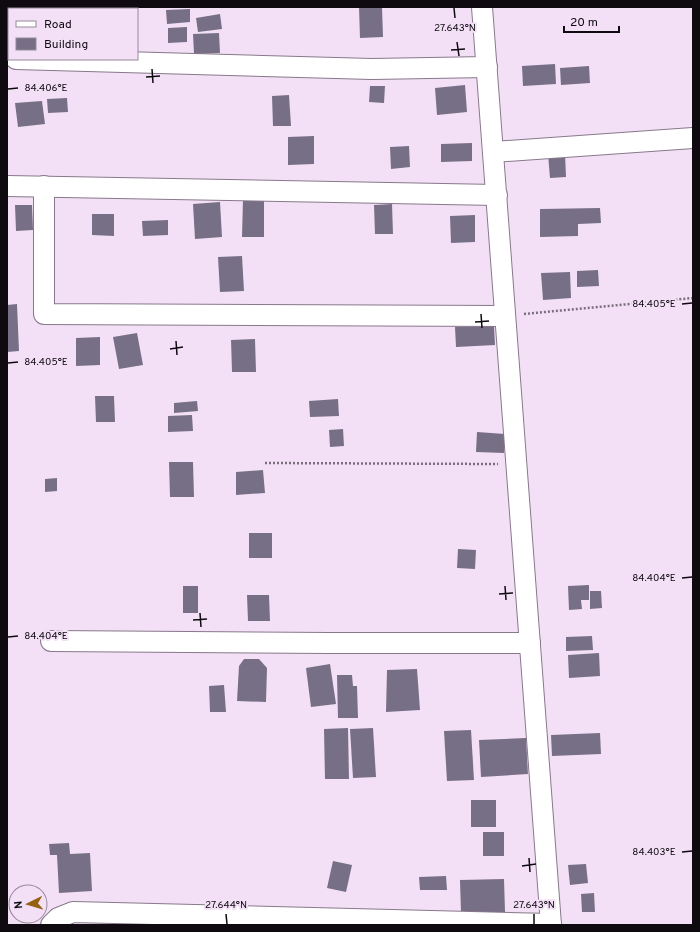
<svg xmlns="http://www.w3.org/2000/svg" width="700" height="932" viewBox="0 0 700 932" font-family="Overpass,sans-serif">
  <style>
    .building { fill: #776f85 }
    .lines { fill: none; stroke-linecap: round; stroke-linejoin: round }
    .street-casing { stroke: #88788b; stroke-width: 22 }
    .path { stroke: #7a6e7c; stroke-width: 2.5; stroke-dasharray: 2 2; stroke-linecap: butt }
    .street { stroke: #fff; stroke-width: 20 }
    .ticks { fill: none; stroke: #0f0910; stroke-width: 1.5 }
    .ticks-label { font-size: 10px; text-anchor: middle; fill: #0f0910; stroke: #f3e0f6; stroke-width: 4; stroke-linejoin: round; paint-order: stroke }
  </style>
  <rect width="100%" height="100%" fill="#f3e0f6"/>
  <g class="building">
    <path d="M359,7H382L383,37L360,38Z"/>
    <path d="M190,9V22L167,24L166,10Z"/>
    <path d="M220,14L222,29L198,32L196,18Z"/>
    <path d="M187,27V42L168,43V28Z"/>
    <path d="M219,33L220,53L194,54L193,34Z"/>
    <path d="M555,64L556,84L523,86L522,66Z"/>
    <path d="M589,66L590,83L561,85L560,68Z"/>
    <path d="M465,85L467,112L437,115L435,88Z"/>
    <path d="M370,86H385L384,103L369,102Z"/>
    <path d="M289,95L291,126H273L272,96Z"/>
    <path d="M67,98L68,112L48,113L47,99Z"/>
    <path d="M42,101L45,124L18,127L15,103Z"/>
    <path d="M314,136V164L288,165V137Z"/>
    <path d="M472,143V161L441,162V144Z"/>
    <path d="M409,146L410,167L391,169L390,147Z"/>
    <path d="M565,153L566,177L550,178L548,154Z"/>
    <path d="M243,199L264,200V237H242Z"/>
    <path d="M220,202L222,237L195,239L193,204Z"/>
    <path d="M392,204L393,234H375L374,205Z"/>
    <path d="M15,205H32L33,230L16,231Z"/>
    <path d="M600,208L601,223L578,224V236L540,237V209Z"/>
    <path d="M92,214H114V236L92,235Z"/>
    <path d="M475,215V242L451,243L450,216Z"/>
    <path d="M168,220V235L143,236L142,221Z"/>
    <path d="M242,256L244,291L220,292L218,257Z"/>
    <path d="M598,270L599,286L577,287V271Z"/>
    <path d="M570,272L571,298L543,300L541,273Z"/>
    <path d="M17,304L19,351L7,352V305Z"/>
    <path d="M494,326L495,345L456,347L455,327Z"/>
    <path d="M137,333L143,365L119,369L113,337Z"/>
    <path d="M100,337V365L76,366V338Z"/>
    <path d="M255,339L256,372H232L231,340Z"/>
    <path d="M95,396H114L115,422H96Z"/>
    <path d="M338,399L339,416L310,417L309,401Z"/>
    <path d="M197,401L198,411L174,413V403Z"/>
    <path d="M192,415L193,431L168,432V416Z"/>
    <path d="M343,429L344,446L330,447L329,430Z"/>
    <path d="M477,432L505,434L504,453L476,452Z"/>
    <path d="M169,462H193L194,497H170Z"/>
    <path d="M263,470L265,493L236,495V472Z"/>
    <path d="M57,478V491L45,492V479Z"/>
    <rect x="249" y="533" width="23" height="25"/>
    <path d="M458,549L476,550L475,569L457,568Z"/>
    <path d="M589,585V600H581L582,609L569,610L568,586Z"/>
    <rect x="183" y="586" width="15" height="27"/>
    <path d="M590,591H601L602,608L590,609Z"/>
    <path d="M247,595H269L270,621H248Z"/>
    <path d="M592,636L593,650L566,651V637Z"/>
    <path d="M599,653L600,676L569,678L568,655Z"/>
    <path d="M244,659H259L267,668L266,702L237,701L239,666Z"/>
    <path d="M330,664L336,704L311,707L306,668Z"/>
    <path d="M417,669L420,710L386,712L387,670Z"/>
    <path d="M337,675H352L353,686H357L358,718H338Z"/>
    <path d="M224,685L226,712H210L209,686Z"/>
    <path d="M348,728L349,779H325L324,729Z"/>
    <path d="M373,728L376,777L353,778L350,729Z"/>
    <path d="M471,730L474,780L447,781L444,731Z"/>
    <path d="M600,733L601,754L552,756L551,735Z"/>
    <path d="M526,738L528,774L481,777L479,740Z"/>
    <rect x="471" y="800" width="25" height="27"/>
    <rect x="483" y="832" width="21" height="24"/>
    <path d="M69,843L70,854L90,853L92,891L59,893L57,855H50L49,844Z"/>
    <path d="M333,861L352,865L346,892L327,888Z"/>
    <path d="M586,864L588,883L570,885L568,865Z"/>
    <path d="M446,876L447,890H420L419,877Z"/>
    <path d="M504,879L505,912L461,913L460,880Z"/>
    <path d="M594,893L595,912H582L581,894Z"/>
  </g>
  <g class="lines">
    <defs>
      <g id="street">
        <path d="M482,7L551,925"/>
        <path d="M16,59L372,69L487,67"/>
        <path d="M493,152L693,138"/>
        <path d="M7,186L497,195"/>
        <path d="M44,186V314L505,316"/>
        <path d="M51,641L329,643H530"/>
        <path d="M51,925L58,918L73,912L551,924"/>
      </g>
    </defs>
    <use href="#street" class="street-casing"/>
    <g class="path">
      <path d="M524,314L693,298"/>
      <path d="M265,463L498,464"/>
    </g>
    <use href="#street" class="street"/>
  </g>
  <path class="ticks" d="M454,8L455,18M457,42L459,56M451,50L465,49M152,69L153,83M146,77L160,76M8,89L18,88M682,304L692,303M481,314L482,328M475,322L489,321M176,341L177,355M170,349L183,347M8,363L18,362M682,578L692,577M505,586L506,600M499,594L513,593M200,613L201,627M193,620L207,619M8,637L18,636M682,852L692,851M529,858L530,872M522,866L536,864M226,914L227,924M534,914V924"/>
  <g class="ticks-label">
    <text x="455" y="31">27.643°N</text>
    <text x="46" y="91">84.406°E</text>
    <text x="654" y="307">84.405°E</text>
    <text x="46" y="365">84.405°E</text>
    <text x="654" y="581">84.404°E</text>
    <text x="46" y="639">84.404°E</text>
    <text x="654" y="855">84.403°E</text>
    <text x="226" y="908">27.644°N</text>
    <text x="534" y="908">27.643°N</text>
  </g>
  <rect width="700" height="932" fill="none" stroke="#0f0910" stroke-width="16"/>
  <rect x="8" y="8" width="130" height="52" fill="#f3e0f6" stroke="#988a9a"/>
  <rect x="16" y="21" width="20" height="6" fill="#ffffff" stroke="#988a9a"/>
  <text x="44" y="28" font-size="12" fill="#0f0910">Road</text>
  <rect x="16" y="38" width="20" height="12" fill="#776f85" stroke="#988a9a"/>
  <text x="44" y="48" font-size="12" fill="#0f0910">Building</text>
  <g transform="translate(28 904) rotate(265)"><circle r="19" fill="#f3e0f6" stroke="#988a9a"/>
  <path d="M0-3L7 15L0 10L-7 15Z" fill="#936111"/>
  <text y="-6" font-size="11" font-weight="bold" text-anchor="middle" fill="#0f0910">N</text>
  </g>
  <path d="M564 26v6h55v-6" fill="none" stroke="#0f0910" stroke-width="2"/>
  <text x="570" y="26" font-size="12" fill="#0f0910" stroke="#f3e0f6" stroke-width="3" paint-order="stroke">20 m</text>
</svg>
